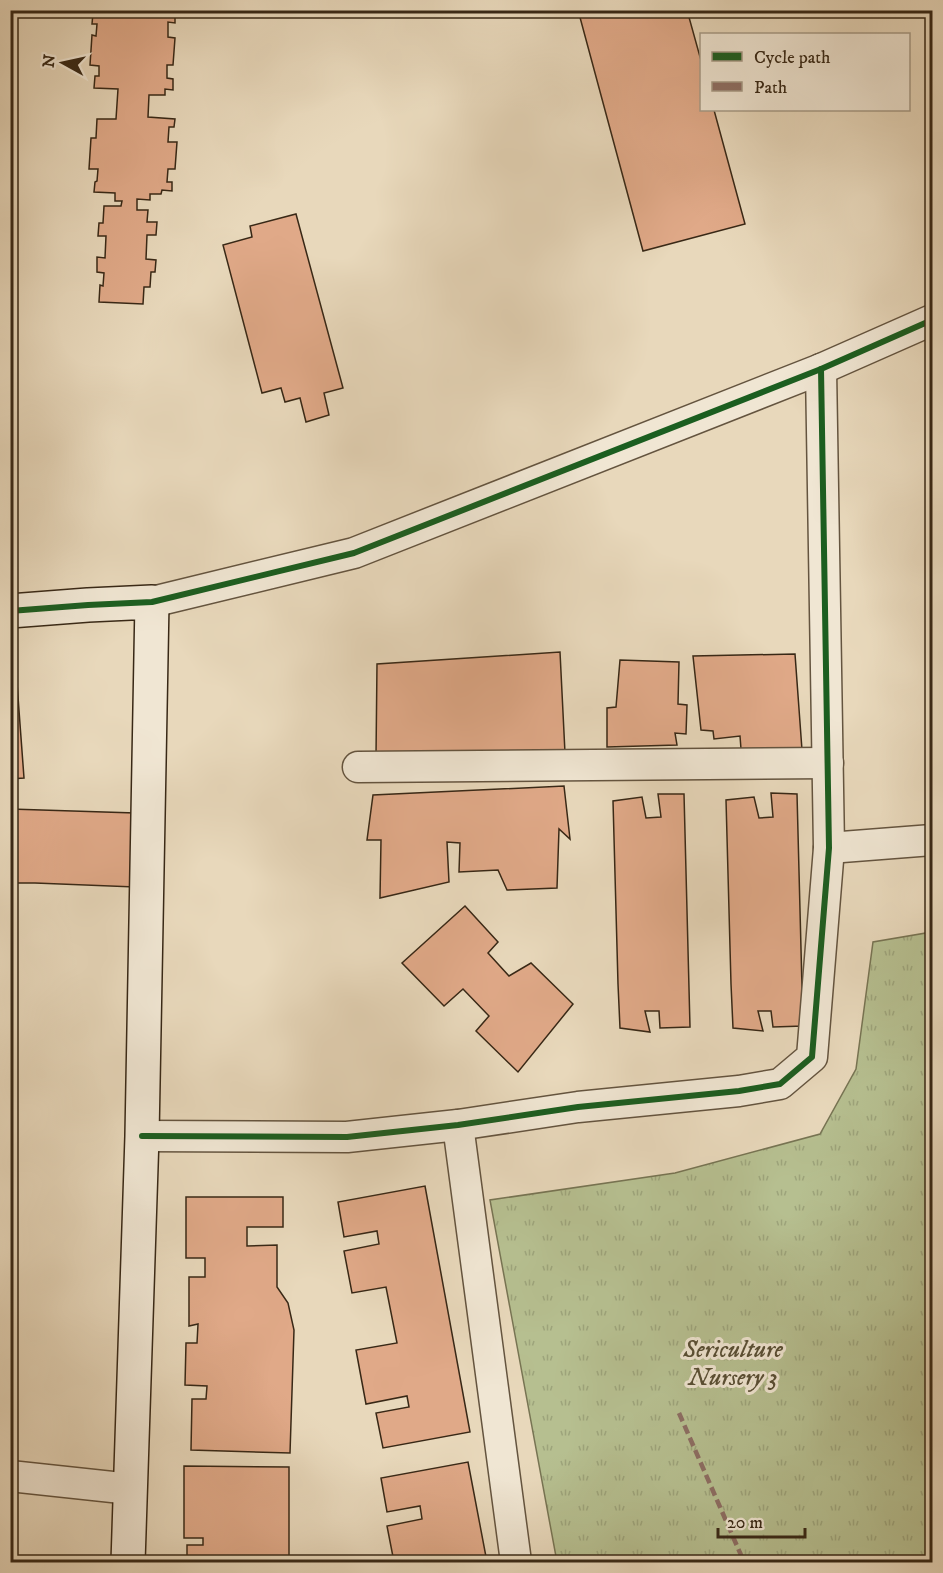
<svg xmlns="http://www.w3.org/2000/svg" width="943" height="1573" viewBox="0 0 943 1573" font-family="'IM FELL DW Pica',serif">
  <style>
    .park { fill: url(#park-tufts); stroke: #777453; stroke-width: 1.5 }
    .building { fill: #e0a988; stroke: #382816; stroke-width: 1.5 }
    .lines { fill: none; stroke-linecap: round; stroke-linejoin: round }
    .street-casing { stroke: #64543f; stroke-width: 33 }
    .secondary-casing { stroke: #382816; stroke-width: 36 }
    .street { stroke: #f0e6d3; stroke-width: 30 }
    .secondary { stroke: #f0e6d3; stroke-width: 33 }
    .quiet { stroke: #8d6e63; stroke-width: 4.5; stroke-dasharray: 9 4.5; stroke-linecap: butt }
    .cycleway-casing { stroke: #f0e6d3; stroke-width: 10 }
    .cycleway { stroke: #1b5e20; stroke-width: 6 }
    .labels { text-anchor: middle; stroke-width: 6; stroke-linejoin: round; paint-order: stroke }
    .park-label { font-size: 24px; font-style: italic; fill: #584e34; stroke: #f0e6d3 }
  </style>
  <defs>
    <pattern id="park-tufts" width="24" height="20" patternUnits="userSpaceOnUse" patternTransform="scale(1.5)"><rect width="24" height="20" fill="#b6bf90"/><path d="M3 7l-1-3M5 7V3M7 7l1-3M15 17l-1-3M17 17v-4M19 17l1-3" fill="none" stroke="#9da47b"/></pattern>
  </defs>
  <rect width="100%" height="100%" fill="#e8d8bb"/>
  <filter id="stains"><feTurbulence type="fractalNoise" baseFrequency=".00333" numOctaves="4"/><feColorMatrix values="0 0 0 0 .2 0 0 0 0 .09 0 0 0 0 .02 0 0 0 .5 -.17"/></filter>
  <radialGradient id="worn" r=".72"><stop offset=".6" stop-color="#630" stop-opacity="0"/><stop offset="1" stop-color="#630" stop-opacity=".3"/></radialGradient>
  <path class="park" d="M932,932V1562H557L490,1200L675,1173L820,1134L856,1069L873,942Z"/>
  <g class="building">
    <path d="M116,10H164L175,12V23L168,22V37L175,38L173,65H167V78L173,79V90L165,89V95H149L148,117L175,119L174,127H169L168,142H177L175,169H168L167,182H172V191L162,190L161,194H150V200L137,199V210H148L147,222H157L156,235H147L146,259L156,260L155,272H151L150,287H144L143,304L99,302L100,285L103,286L104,273L97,272V257L105,258L106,236H98L99,223H103L104,206H121L122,201H115V193L94,192L95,182L97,181L98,169H89L91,138H96L97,119H116L118,89L94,88L95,76H99V66L90,65L92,35L96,36L97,24H92L93,13L115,14Z"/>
    <path d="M578,10H687L702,64V110H714L745,224L643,251Z"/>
    <path d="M296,214L343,388L324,393L329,415L306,422L300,398L285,402L281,388L262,393L223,245L252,237L250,226Z"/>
    <path d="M560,652L565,753L376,756L377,664Z"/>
    <path d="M795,654L802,750L741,749L740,736L714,739L713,731L701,730L693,656Z"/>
    <path d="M620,660L679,662L678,704L687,705L686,734L675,733L677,745L607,747V708L616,707Z"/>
    <path d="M10,670H16L24,778L10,779Z"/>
    <path d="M564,786L570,839L559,829L557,888L507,890L498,870L459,872L460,843L447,842L449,882L380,898L381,840H367L373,795Z"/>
    <path d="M771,793L797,794L803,1026L773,1027L771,1011H758L763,1031L733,1028L731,984L726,800L754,797L759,818L773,817Z"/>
    <path d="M658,794H684L690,1027L660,1028L659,1011H645L650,1032L620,1028L618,984L613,801L642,797L646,818L661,817Z"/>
    <path d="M10,809L135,813V887L35,883H10Z"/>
    <path d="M465,906L498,942L488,953L509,976L531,963L573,1004L518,1072L476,1031L489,1016L463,989L444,1006L402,963Z"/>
    <path d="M425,1186L470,1432L383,1448L376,1413L409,1407L407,1396L366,1404L356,1350L397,1343L386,1287L352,1293L344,1251L379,1244L377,1231L344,1237L338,1202Z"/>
    <path d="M186,1197H283V1227H247V1246L277,1245V1287L288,1303L294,1330L290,1453L191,1450L192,1399H206L207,1386L185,1385L186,1343H197L198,1324L189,1326V1277H205V1258H186Z"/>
    <path d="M468,1462L487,1562H394L387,1526L422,1519L420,1506L387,1512L381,1478Z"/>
    <path d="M184,1466L289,1467V1562H187V1545H203V1538H184Z"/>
  </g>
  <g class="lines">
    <defs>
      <g id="street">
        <path d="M152,602L354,553L821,369L932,320"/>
        <path d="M358,767L828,763"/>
        <path d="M829,848L932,840"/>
        <path d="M458,1125L516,1562"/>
        <path d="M142,1136L347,1137L458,1125L578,1107L739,1091L780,1084L812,1057L829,848L821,369"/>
        <path d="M10,1476L131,1489"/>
      </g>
      <path id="secondary" d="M10,611L88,605L152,602L142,1136L128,1562"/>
    </defs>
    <use href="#street" class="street-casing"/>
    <use href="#secondary" class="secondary-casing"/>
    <use href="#street" class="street"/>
    <use href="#secondary" class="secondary"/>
    <path class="quiet" d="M679,1413L744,1562"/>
    <defs>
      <g id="cycleway">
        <path d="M10,611L88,605L152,602L354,553L821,369L932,320"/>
        <path d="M142,1136L347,1137L458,1125L578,1107L739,1091L780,1084L812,1057L829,848L821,369"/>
      </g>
    </defs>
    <use href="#cycleway" class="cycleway-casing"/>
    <use href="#cycleway" class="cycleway"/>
  </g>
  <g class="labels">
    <g class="park-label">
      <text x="733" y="1357">Sericulture<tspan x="733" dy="28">Nursery 3</tspan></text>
    </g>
  </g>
  <rect width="943" height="1573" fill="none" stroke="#e8d8bb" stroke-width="36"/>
  <rect x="12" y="12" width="919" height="1549" fill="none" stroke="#382816" stroke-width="3"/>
  <rect x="18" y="18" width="907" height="1537" fill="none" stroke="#382816" stroke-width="1.5"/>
  <rect x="700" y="33" width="210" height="78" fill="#f0e6d3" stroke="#a69a87" stroke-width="1.5"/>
  <rect x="712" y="52" width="30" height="9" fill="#1b5e20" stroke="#a69a87" stroke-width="1.5"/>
  <text x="754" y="63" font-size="18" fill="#382816">Cycle path</text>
  <rect x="712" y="82" width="30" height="9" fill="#8d6e63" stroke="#a69a87" stroke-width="1.5"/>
  <text x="754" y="93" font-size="18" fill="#382816">Path</text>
  <g transform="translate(63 63) rotate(278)" stroke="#f0e6d3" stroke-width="4.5" paint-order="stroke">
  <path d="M0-4.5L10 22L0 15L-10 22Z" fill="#382816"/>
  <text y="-9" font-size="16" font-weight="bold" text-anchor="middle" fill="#382816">N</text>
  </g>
  <path d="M718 1528v9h87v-9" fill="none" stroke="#382816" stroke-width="3"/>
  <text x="727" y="1528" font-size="18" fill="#382816" stroke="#f0e6d3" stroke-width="4.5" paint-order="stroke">20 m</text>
  <rect width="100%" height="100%" filter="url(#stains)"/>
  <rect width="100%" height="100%" fill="url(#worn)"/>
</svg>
